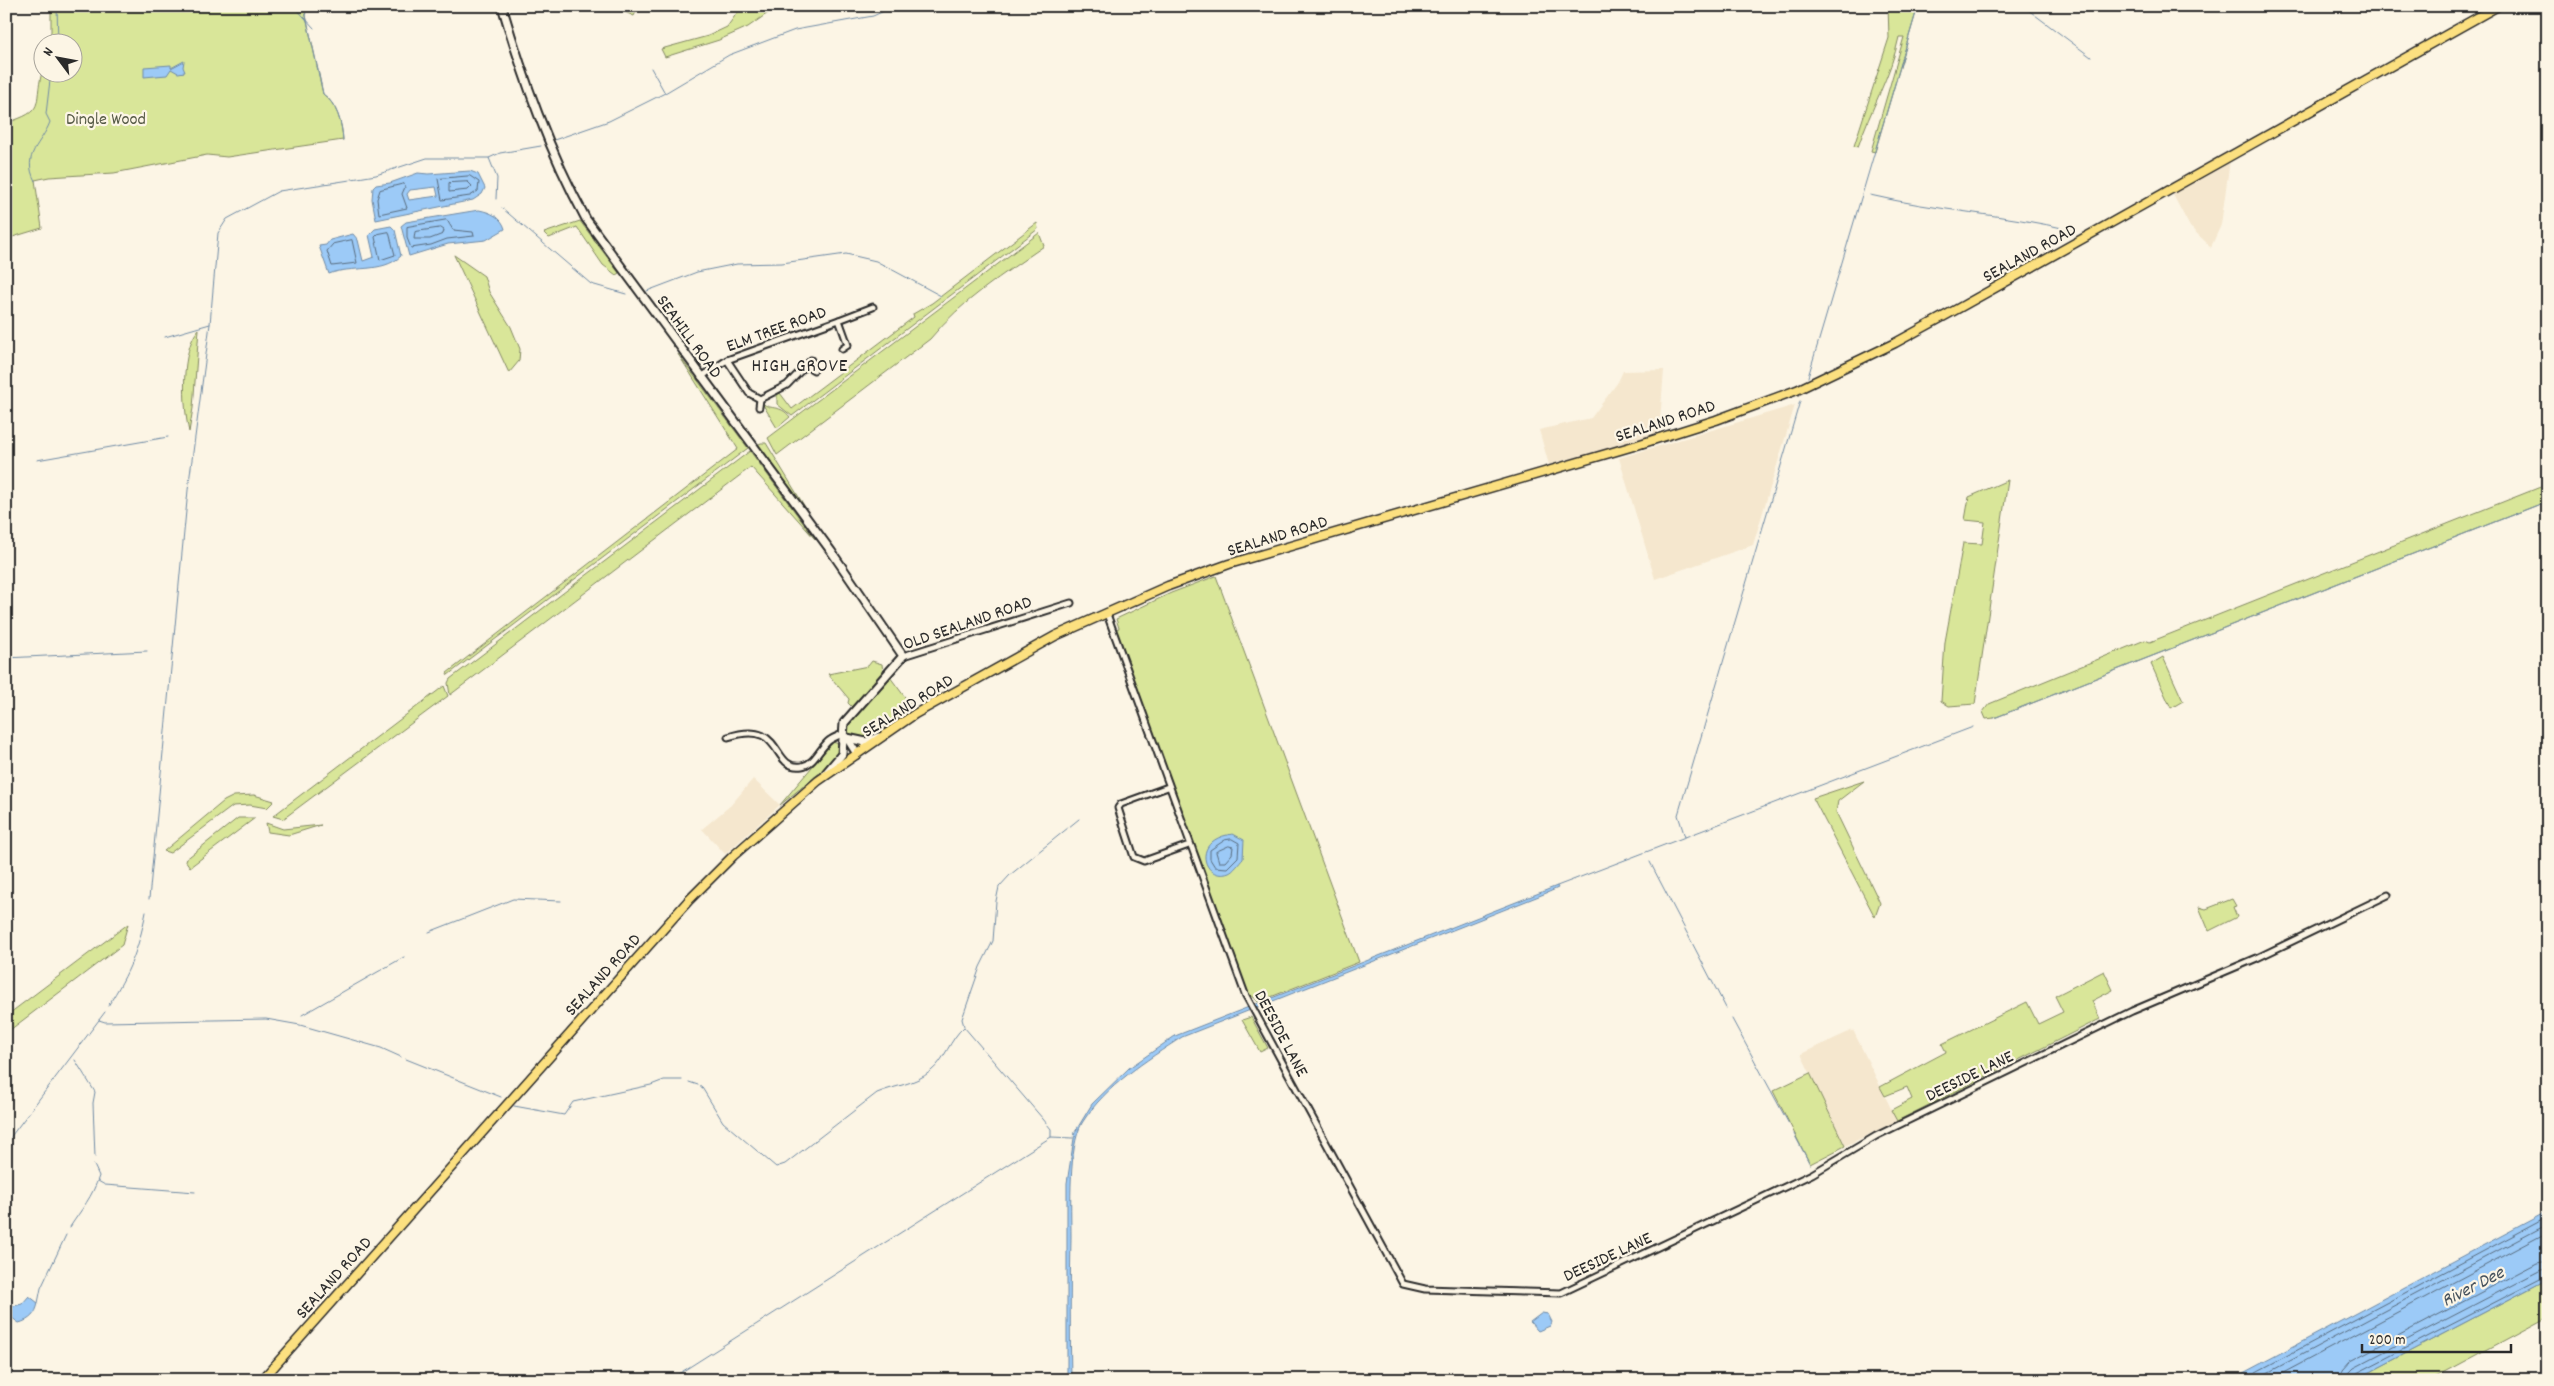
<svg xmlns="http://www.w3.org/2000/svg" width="2554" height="1386" viewBox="0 0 2554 1386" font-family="Dekko,sans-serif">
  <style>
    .built { fill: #f5e7ce }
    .green { fill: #d9e699; stroke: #828862 }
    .water { fill: #9ccaf7; stroke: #6f8aa5; fill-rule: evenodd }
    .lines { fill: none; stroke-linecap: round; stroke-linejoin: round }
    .shore { stroke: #586b7d; stroke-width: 1 }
    .stream { stroke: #6f8aa5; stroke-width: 1 }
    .street-casing { stroke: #2b2b2b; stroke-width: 9 }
    .secondary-casing { stroke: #2b2b2b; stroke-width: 11 }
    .primary-casing { stroke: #2b2b2b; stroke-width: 11 }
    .street { stroke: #fcf5e5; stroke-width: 5 }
    .secondary { stroke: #fcf5e5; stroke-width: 7 }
    .primary { stroke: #fce080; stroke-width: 8 }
    .labels { text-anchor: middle; stroke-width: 4.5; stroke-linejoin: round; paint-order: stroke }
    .park-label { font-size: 18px; fill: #565a46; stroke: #fcf5e5 }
    .street-label { font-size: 18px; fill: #2b2b2b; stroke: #fcf5e5 }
    .neighbourhood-label { font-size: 19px; letter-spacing: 1px; fill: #2b2b2b; stroke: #fcf5e5 }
    .water-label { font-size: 19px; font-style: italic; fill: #47535e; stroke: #fcf5e5 }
  </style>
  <rect width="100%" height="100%" fill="#fcf5e5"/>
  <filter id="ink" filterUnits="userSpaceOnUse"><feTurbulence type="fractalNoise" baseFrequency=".02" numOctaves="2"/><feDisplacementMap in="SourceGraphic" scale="10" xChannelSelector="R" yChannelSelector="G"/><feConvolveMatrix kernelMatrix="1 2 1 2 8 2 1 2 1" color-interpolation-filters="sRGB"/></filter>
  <g filter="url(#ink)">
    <g class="built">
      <path d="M2230,160L2221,225L2211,247L2190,227L2172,193Z"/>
      <path d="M1664,370L1659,434L1549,465L1539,430L1591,418L1618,382L1623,371Z"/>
      <path d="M1795,405L1753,545L1655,579L1619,458Z"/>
      <path d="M753,779L780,805L725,854L702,829L731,805Z"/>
      <path d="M1853,1030L1897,1121L1845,1146L1801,1054Z"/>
    </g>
    <g class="green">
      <path d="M51,6H304C310,35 317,64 323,94C337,104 342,123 343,140L227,157L207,155L114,173L49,177L35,180L42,228L6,239V123C47,110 33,106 42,72H72V42H46L51,32Z"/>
      <path d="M608,6H639L634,16L620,10L606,11Z"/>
      <path d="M742,6H790L771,11L748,27L719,40L665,57L661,49L708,36L727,27Z"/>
      <path d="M1888,6H1918L1875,152L1871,151L1904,37H1899C1891,76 1870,110 1858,147L1854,146L1889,38Z"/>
      <path d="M580,221L619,273L616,275L603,265L577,227L549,238L544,233Z"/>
      <path d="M1037,223L1038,229L792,416L777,404V395L780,393L792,409L914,317L913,314L932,303Z"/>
      <path d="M1039,233L1044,246C1004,274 961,301 930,339L777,455L768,438Z"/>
      <path d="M454,255L484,276L489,292L511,327L520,349L519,361L509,373Z"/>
      <path d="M199,329L193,408L189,432C183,406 180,350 199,329Z"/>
      <path d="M678,354L748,448L448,675L447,673L738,449Z"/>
      <path d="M762,403C772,411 780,404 790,417L777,428Z"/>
      <path d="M761,443H766L811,517L831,544L829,545L755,446Z"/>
      <path d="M750,451L815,539L751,467L450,695L448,683L450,679Z"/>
      <path d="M2008,480L1975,704L1949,706L1941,701L1945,642L1963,543L1982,544L1985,522L1965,520L1969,497Z"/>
      <path d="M2548,484V501L1994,718L1986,719L1983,712L1989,704L2145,640L2150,642Z"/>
      <path d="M1216,576L1359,962L1258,1002L1254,997H1249L1247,992L1114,630L1119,628L1116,619L1171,593Z"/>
      <path d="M2163,657L2183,701L2171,708L2151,664Z"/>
      <path d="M872,661L882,664L883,673L852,707L848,703L849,699L828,674L868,666Z"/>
      <path d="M890,677L913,708L865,738H850L846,731L848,723Z"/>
      <path d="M444,686L448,696L283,819L273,816Z"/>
      <path d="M833,742L841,745L838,758L780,805Z"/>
      <path d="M1864,781L1838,801L1836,812L1880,903L1875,917L1813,798Z"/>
      <path d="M254,795L274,801L267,808L250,805L233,806L170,853L164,851L224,801L234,796Z"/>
      <path d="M238,818H255L190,867L185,860Z"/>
      <path d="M266,823L283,829L321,825L289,835L268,832Z"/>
      <path d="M2232,899L2236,906L2233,907L2237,917L2209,931L2199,907L2206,909Z"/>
      <path d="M128,924L122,945L6,1033V1016Z"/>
      <path d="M2104,971L2113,990L2092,1001L2100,1019L1897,1121L1891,1110L1912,1099L1907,1087L1885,1096L1880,1087L1946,1052L1942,1044L2027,1002L2038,1024L2063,1012L2055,996Z"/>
      <path d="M1251,1017L1268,1048L1260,1052L1242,1020Z"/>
      <path d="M1810,1073L1845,1146L1810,1164L1773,1091Z"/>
      <path d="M2548,1279V1317L2434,1378L2435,1380H2355Z"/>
    </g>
    <g class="water">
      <path d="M184,61L183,67L185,72L178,73L171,69L167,75L144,77V67L171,65V68Z"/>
      <path d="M470,171L478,174L485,188L482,194L473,200L376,220L372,199L373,188L376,185L390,183L418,173L428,174ZM436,187L438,196L409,200L407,194L410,190Z"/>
      <path d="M479,210C490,212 502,217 505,229L486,240L448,244L409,256L401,226L406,222Z"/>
      <path d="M391,226L395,230L401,256C382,274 351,265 329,274L319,246L326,245L330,240L353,234L358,240L363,261L374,257L369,235L375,229Z"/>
      <path d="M1233,834L1244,840L1243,859C1239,863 1234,871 1229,873C1204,883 1189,839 1233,834Z"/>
      <path d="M1557,886L1558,888L1549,892L1182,1037C1146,1061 1106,1085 1082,1123C1068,1148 1071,1207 1071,1236C1070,1284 1070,1332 1071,1380H1067V1183L1075,1132L1092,1104L1129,1068L1175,1036Z"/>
      <path d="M2548,1211V1279L2355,1380H2230Z"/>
      <path d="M29,1296L38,1303C36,1314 30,1320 19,1323L8,1315L6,1308L22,1304Z"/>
      <path d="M1542,1313L1548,1314L1552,1322L1550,1326L1538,1331L1530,1322Z"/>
    </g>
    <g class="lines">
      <g class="shore">
        <path d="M470,176L479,182L478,191L470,196L442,200L438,179Z"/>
        <path d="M468,182L472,186L468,190L449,192V183Z"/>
        <path d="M404,184L405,187L402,194L407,208L379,214L377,199L380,190Z"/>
        <path d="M447,220L453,230L473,232L474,236L447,239L431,245L411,248L407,238V227Z"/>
        <path d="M441,228L444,230L443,234L430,239H414L415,232Z"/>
        <path d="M389,232L395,255L380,260L375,237L378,234Z"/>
        <path d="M352,240L357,263L332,266L327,251L333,244Z"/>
        <path d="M1232,839L1239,843L1238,857L1227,868L1215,867L1210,859V850L1225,840Z"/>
        <path d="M1229,846L1233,847L1232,854L1225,862H1219L1216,852Z"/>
        <path d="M2241,1380L2548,1217"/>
        <path d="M2254,1380L2548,1224"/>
        <path d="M2270,1380L2548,1232"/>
        <path d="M2340,1380L2342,1370L2350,1361L2537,1263L2548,1261"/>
        <path d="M2347,1380L2348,1373L2353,1368L2541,1270L2548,1269"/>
        <path d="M2354,1380L2357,1373L2548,1275"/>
      </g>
      <g class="stream">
        <path d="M57,6L58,42"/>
        <path d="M294,6L314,28"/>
        <path d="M304,6C310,36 317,65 323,94C337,104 342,123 343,140"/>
        <path d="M2023,6L2091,57"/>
        <path d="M651,68L665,93"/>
        <path d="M554,140L609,121L665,93L729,55L795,30L873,16L895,6"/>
        <path d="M352,179L376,175L427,158H489"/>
        <path d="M35,181C21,154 42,144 50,122L46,114L51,72"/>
        <path d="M1870,195C1937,211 2005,214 2071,230"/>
        <path d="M496,199L497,178L489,158L500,153L541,146"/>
        <path d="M502,208L591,284L626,294"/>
        <path d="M647,291L697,272L737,264L782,263L846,254L876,261L941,296"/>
        <path d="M165,337L210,324"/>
        <path d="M1808,377L1918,6"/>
        <path d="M37,460L168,437"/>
        <path d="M6,658L147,651"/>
        <path d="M1994,718L2548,501"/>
        <path d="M1685,837L1678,815L1800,401"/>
        <path d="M1650,862L1726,1008"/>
        <path d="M1557,886L1973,727"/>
        <path d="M149,899L188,490L210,324L218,233L227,219L279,191L350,180"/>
        <path d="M429,932L513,899L561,901"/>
        <path d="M108,1006C130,971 138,951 146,912"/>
        <path d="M302,1015L404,957"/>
        <path d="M1732,1019L1789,1124"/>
        <path d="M99,1020L105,1022L266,1019L300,1025L381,1048L401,1057"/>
        <path d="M964,1026L962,1019L980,967L993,941L996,901L999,887L1010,875L1079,819"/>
        <path d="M406,1059L501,1097"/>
        <path d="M75,1060L95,1092L93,1103L95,1157"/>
        <path d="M689,1082L701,1086L723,1122L776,1167L785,1164L877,1093C896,1085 914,1085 931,1071C945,1060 950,1039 964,1027L1043,1119L1051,1129V1137"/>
        <path d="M514,1106L564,1115L573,1102L651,1085L664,1080H682"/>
        <path d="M1794,1134L1810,1164"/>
        <path d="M6,1143L105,1012"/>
        <path d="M98,1181L105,1185L195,1192"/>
        <path d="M70,1227C81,1210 93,1196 99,1176L94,1165"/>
        <path d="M38,1303L41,1288L66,1235"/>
        <path d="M669,1380L1051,1137L1073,1138"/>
      </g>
      <defs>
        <g id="street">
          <path d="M839,320L873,307"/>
          <path d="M727,360L749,393L760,399L787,385L811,360"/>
          <path d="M807,366L814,370"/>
          <path d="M701,377L727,360L839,320L848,345L842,349"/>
          <path d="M759,407L760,399"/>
          <path d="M1107,614L1245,994L1403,1284L1425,1289L1561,1293L1812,1174L1876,1136L2132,1011L2257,958L2388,895"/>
          <path d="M903,656L1071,603"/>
          <path d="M728,737C785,718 770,771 802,766C815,764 820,747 830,740C834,737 839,736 844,733"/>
          <path d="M1168,787L1121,804L1118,808L1134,857L1144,861L1189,845"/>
        </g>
        <g id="secondary">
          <path d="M502,6C524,80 549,151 586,219L831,551L903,656L844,723L842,754L826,773"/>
          <path d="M847,738L866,742L878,737"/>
          <path d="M847,738L857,754"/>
        </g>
        <path id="primary" d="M262,1380L689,900L733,856L818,781L915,714L1055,636L1168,586L1229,564L1637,445L1716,420L1797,390L1895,343L1959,308L2498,6"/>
      </defs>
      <use href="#street" class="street-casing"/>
      <use href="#secondary" class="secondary-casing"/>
      <use href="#primary" class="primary-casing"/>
      <use href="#street" class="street"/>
      <use href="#secondary" class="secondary"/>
      <use href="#primary" class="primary"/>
    </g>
  </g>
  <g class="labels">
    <g class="park-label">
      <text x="106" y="124">Dingle Wood</text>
    </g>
    <g class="street-label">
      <text transform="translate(2029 252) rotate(-29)" y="6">SEALAND ROAD</text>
      <text transform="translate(776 328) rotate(-20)" y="6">ELM TREE ROAD</text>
      <text transform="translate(690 336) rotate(54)" y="6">SEAHILL ROAD</text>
      <text transform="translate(1665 420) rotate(-18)" y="6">SEALAND ROAD</text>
      <text transform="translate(1277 535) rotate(-17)" y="6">SEALAND ROAD</text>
      <text transform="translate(967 622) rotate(-19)" y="6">OLD SEALAND ROAD</text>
      <text transform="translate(907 705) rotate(-32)" y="6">SEALAND ROAD</text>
      <text transform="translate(602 974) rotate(-48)" y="6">SEALAND ROAD</text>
      <text transform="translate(1282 1033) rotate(62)" y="6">DEESIDE LANE</text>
      <text transform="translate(1969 1075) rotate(-26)" y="6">DEESIDE LANE</text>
      <text transform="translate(1607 1256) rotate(-25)" y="6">DEESIDE LANE</text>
      <text transform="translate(333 1277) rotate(-48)" y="6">SEALAND ROAD</text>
    </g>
    <g class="neighbourhood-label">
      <text x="800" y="371">HIGH GROVE</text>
    </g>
    <g class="water-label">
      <text transform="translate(2472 1285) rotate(-27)" y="7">River Dee</text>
    </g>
  </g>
  <rect width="2554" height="1386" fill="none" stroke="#fcf5e5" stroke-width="25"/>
  <rect x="12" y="12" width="2529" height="1361" fill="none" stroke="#2b2b2b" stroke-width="2" filter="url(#ink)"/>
  <g transform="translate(58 58) rotate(302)"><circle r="24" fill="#fcf5e5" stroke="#a8a49b"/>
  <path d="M0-4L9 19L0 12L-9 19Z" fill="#2b2b2b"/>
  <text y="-8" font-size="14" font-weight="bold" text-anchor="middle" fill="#2b2b2b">N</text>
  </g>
  <path d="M2362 1344v8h149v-8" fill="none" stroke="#2b2b2b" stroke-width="2.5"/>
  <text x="2369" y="1344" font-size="15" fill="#2b2b2b" stroke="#fcf5e5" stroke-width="4" paint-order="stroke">200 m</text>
</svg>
